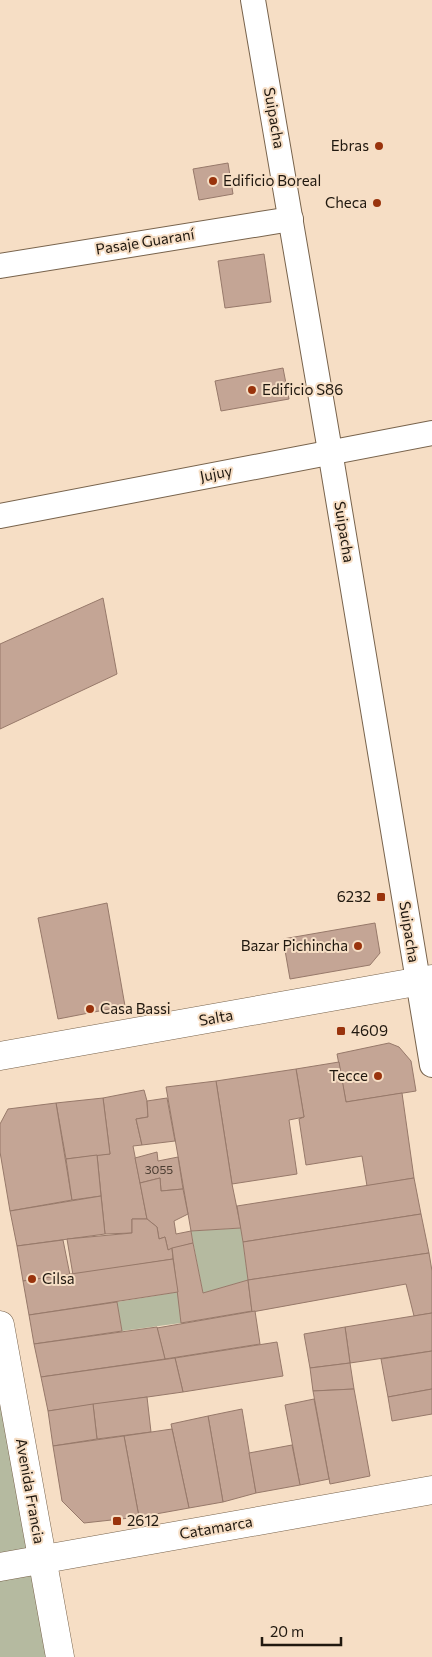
<svg xmlns="http://www.w3.org/2000/svg" width="432" height="1657" viewBox="0 0 432 1657" font-family="Commissioner,sans-serif">
  <style>
    .green { fill: #b5baa0 }
    .building { fill: #c4a595; stroke: #97796a }
    .lines { fill: none; stroke-linecap: round; stroke-linejoin: round }
    .street-casing { stroke: #78634c; stroke-width: 26 }
    .secondary-casing { stroke: #78634c; stroke-width: 29 }
    .street { stroke: #fff; stroke-width: 24 }
    .secondary { stroke: #fff; stroke-width: 28 }
    .poi-dot { fill: #99330c; stroke: #f6dec5; stroke-width: 2 }
    .labels { text-anchor: middle; stroke-width: 4; stroke-linejoin: round; paint-order: stroke }
    .number-label { font-size: 12px; fill: #493b30 }
    .street-label { font-size: 15px; fill: #20180f; stroke: #f6dec5 }
    .poi-label { font-size: 15px; fill: #20180f; stroke: #f6dec5; text-anchor: start }
  </style>
  <rect width="100%" height="100%" fill="#f6dec5"/>
  <g class="green">
    <path d="M241,1228L248,1280L203,1293L191,1231Z"/>
    <path d="M178,1292L181,1323L122,1331L117,1302Z"/>
    <path d="M0,1325L60,1657H0Z"/>
  </g>
  <g class="building">
    <path d="M228,163L233,194L199,200L193,169Z"/>
    <path d="M264,254L271,302L225,308L218,261Z"/>
    <path d="M283,368L289,399L221,411L215,381Z"/>
    <path d="M103,598L117,674L0,729V644Z"/>
    <path d="M107,903L125,1006L58,1019L38,918Z"/>
    <path d="M375,923L380,953L370,965L290,979L283,939Z"/>
    <path d="M389,1043L399,1047L411,1061L416,1091L346,1102L337,1054Z"/>
    <path d="M339,1062L346,1102L402,1093L414,1178L367,1186L362,1156L306,1165L299,1119L304,1117L296,1069Z"/>
    <path d="M296,1069L304,1117L289,1120L297,1174L232,1184L216,1081Z"/>
    <path d="M216,1081L232,1184L241,1228L191,1231L166,1087Z"/>
    <path d="M144,1090L147,1101L148,1117L136,1119L142,1145L133,1146L147,1219H132V1233L105,1234L97,1155L110,1154L103,1098Z"/>
    <path d="M103,1098L110,1154L66,1159L56,1103Z"/>
    <path d="M167,1098L175,1141L142,1145L136,1119L148,1117L147,1101Z"/>
    <path d="M56,1103L72,1200L10,1211L0,1152V1124L8,1109Z"/>
    <path d="M157,1152L158,1161L178,1157L183,1189L161,1191L160,1178L140,1183L135,1158Z"/>
    <path d="M97,1155L101,1196L72,1200L66,1159Z"/>
    <path d="M160,1178L161,1191L183,1189L188,1214L174,1221L176,1234L191,1231L193,1243L168,1250L165,1237L159,1239L157,1227L147,1219L140,1183Z"/>
    <path d="M414,1178L421,1214L243,1242L237,1206Z"/>
    <path d="M101,1196L105,1234L17,1246L10,1211Z"/>
    <path d="M421,1214L429,1253L248,1280L243,1242Z"/>
    <path d="M132,1219H147L157,1227L159,1239L165,1237L168,1250L172,1248L173,1259L73,1275L67,1239L132,1233Z"/>
    <path d="M63,1240L70,1275L23,1281L17,1246Z"/>
    <path d="M193,1243L203,1293L248,1280L252,1311L181,1323L172,1248Z"/>
    <path d="M429,1253L432,1271V1313L414,1316L406,1284L252,1312L248,1280Z"/>
    <path d="M173,1259L178,1292L29,1315L23,1281Z"/>
    <path d="M117,1302L122,1331L34,1344L29,1315Z"/>
    <path d="M255,1311L260,1344L165,1359L157,1328Z"/>
    <path d="M432,1313V1351L350,1363L345,1327Z"/>
    <path d="M157,1327L165,1359L41,1377L34,1344Z"/>
    <path d="M345,1327L350,1363L310,1368L304,1334Z"/>
    <path d="M277,1342L283,1376L183,1392L175,1358Z"/>
    <path d="M432,1351V1389L388,1397L381,1359Z"/>
    <path d="M175,1358L183,1392L48,1411L41,1377Z"/>
    <path d="M350,1363L354,1389L313,1391L310,1368Z"/>
    <path d="M354,1389L370,1476L330,1484L313,1391Z"/>
    <path d="M432,1389V1414L392,1421L388,1397Z"/>
    <path d="M147,1397L151,1432L97,1439L93,1404Z"/>
    <path d="M314,1399L329,1479L300,1485L285,1405Z"/>
    <path d="M93,1404L97,1439L53,1446L48,1411Z"/>
    <path d="M242,1409L256,1493L223,1502L208,1416Z"/>
    <path d="M208,1416L223,1502L189,1508L171,1424Z"/>
    <path d="M172,1429L189,1508L139,1517L124,1436Z"/>
    <path d="M124,1436L139,1517L84,1523L62,1501L53,1446Z"/>
    <path d="M292,1445L300,1485L256,1493L249,1453Z"/>
  </g>
  <g class="lines">
    <defs>
      <g id="street">
        <path d="M253,0L330,451L432,1065"/>
        <path d="M0,266L291,219"/>
        <path d="M0,516L432,433"/>
      </g>
      <g id="secondary">
        <path d="M0,1056L432,979"/>
        <path d="M0,1325L60,1657"/>
        <path d="M0,1567L432,1490"/>
      </g>
    </defs>
    <use href="#street" class="street-casing"/>
    <use href="#secondary" class="secondary-casing"/>
    <use href="#street" class="street"/>
    <use href="#secondary" class="secondary"/>
  </g>
  <g class="poi-dot">
    <circle cx="379" cy="146" r="5"/>
    <circle cx="213" cy="181" r="5"/>
    <circle cx="377" cy="203" r="5"/>
    <circle cx="252" cy="390" r="5"/>
    <rect x="376" y="892" width="10" height="10" rx="2.5"/>
    <circle cx="358" cy="946" r="5"/>
    <circle cx="90" cy="1009" r="5"/>
    <rect x="336" y="1026" width="10" height="10" rx="2.5"/>
    <circle cx="378" cy="1076" r="5"/>
    <circle cx="32" cy="1279" r="5"/>
    <rect x="112" y="1516" width="10" height="10" rx="2.5"/>
  </g>
  <g class="labels">
    <g class="number-label">
      <text x="159" y="1174">3055</text>
    </g>
    <g class="street-label">
      <text transform="translate(274 118) rotate(80)" y="5">Suipacha</text>
      <text transform="translate(145 242) rotate(-9)" y="5">Pasaje Guaraní</text>
      <text transform="translate(216 474) rotate(-11)" y="5">Jujuy</text>
      <text transform="translate(344 532) rotate(81)" y="5">Suipacha</text>
      <text transform="translate(409 932) rotate(81)" y="5">Suipacha</text>
      <text transform="translate(216 1018) rotate(-10)" y="5">Salta</text>
      <text transform="translate(30 1491) rotate(80)" y="5">Avenida Francia</text>
      <text transform="translate(216 1528) rotate(-10)" y="5">Catamarca</text>
    </g>
    <g class="poi-label">
      <text x="369" y="151" text-anchor="end">Ebras</text>
      <text x="223" y="186">Edificio Boreal</text>
      <text x="367" y="208" text-anchor="end">Checa</text>
      <text x="262" y="395">Edificio S86</text>
      <text x="371" y="902" text-anchor="end">6232</text>
      <text x="348" y="951" text-anchor="end">Bazar Pichincha</text>
      <text x="100" y="1014">Casa Bassi</text>
      <text x="351" y="1036">4609</text>
      <text x="368" y="1081" text-anchor="end">Tecce</text>
      <text x="42" y="1284">Cilsa</text>
      <text x="127" y="1526">2612</text>
    </g>
  </g>
  <path d="M262 1637v8h79v-8" fill="none" stroke="#20180f" stroke-width="2.5"/>
  <text x="270" y="1637" font-size="15" fill="#20180f" stroke="#f6dec5" stroke-width="4" paint-order="stroke">20 m</text>
</svg>
